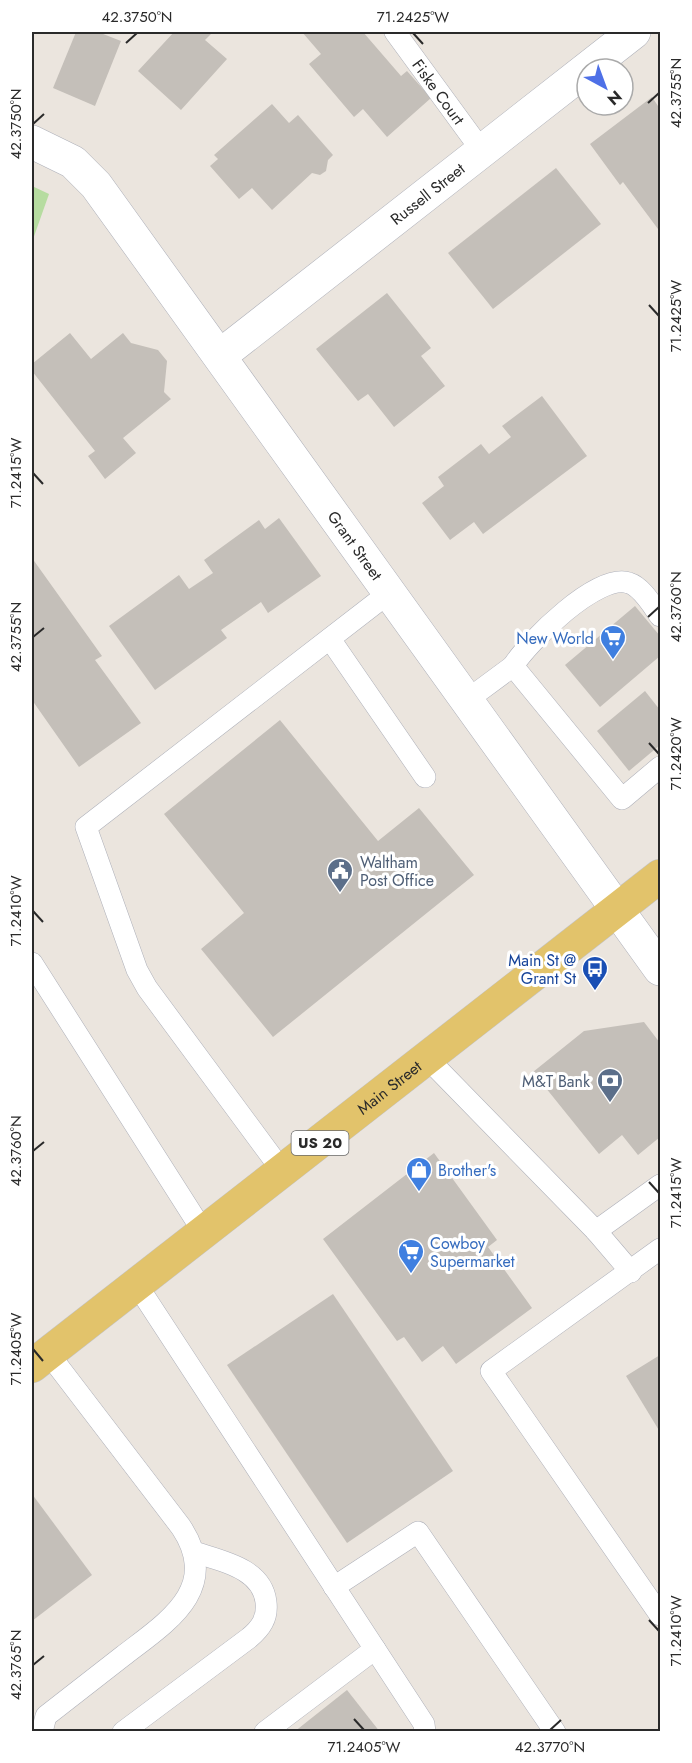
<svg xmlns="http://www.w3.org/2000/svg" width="692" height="1763" viewBox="0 0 692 1763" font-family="Jost,sans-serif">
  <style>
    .green { fill: #b6dca0 }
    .building { fill: #c4bfb9 }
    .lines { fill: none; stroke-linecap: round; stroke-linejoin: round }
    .lane-casing { stroke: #aeb0b9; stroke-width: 22 }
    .street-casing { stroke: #aeb0b9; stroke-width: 34 }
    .primary-casing { stroke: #c3c3c3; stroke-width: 34 }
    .lane { stroke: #fff; stroke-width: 21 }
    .street { stroke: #fff; stroke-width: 33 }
    .primary { stroke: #e2c36b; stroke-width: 33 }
    .ticks { fill: none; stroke: #2a2a2a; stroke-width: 2 }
    .labels { text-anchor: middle; stroke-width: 6; stroke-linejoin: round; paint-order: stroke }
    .shield { fill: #fff; stroke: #6a6a6a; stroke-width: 1.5 }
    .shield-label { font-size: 15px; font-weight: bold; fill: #2a2a2a }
    .street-label { font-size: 16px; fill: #2a2a2a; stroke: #fff }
    .shop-label { font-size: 16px; fill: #366cbe; stroke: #fff; text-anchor: start }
    .service-label { font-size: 16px; fill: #4e5e75; stroke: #fff; text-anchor: start }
    .transit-label { font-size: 16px; fill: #164399; stroke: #fff; text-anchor: end }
    .neatline { fill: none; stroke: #2a2a2a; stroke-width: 2 }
    .ticks-label { font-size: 15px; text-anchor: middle; fill: #2a2a2a }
  </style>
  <rect width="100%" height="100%" fill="#ebe5de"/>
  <path class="green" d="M32,186L49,194L32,242Z"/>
  <g class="building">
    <path d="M76,32H98L121,41L95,106L53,88Z"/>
    <path d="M174,32H213L205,40L227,59L181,110L138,71Z"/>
    <path d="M302,32H363L401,76L407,71L431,98L387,137L363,109L354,117L309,64L321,54Z"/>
    <path d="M652,97L660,109V227L658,229L623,182L620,185L590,144Z"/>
    <path d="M272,104L289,123L298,115L333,155L328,160L326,171L320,175L312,173L272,210L252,188L239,199L210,166L218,159L214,155Z"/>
    <path d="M556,168L601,224L493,309L448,253Z"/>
    <path d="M387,293L431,348L421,356L445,386L394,427L368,394L358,401L316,349Z"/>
    <path d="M70,333L91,359L123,333L131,343L158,350L167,361L164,392L171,399L123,438L136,453L105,479L88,456L95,451L32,371V364Z"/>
    <path d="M542,396L587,456L483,534L474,522L450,540L422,503L444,486L438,477L481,444L489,454L511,437L502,426Z"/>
    <path d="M279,518L321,576L268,613L261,602L221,630L227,638L155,690L109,626L179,575L189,589L213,573L204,560L259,520L265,529Z"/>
    <path d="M32,558L102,656L95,660L141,723L79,767L32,700Z"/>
    <path d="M635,606L660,636V656L600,707L565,665Z"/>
    <path d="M645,691L660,710V745L629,771L597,731Z"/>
    <path d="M280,720L378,841L419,808L474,875L273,1037L201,949L244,913L164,814Z"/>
    <path d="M644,1022L660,1043V1137L638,1155L622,1135L599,1154L533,1072L584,1031Z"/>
    <path d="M434,1153L497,1240L488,1247L532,1308L456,1364L443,1346L422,1362L404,1337L397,1341L323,1239Z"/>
    <path d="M333,1294L453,1471L347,1543L227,1365Z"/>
    <path d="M660,1355V1432L626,1376Z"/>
    <path d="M32,1494L92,1575L32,1621Z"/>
    <path d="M347,1690L380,1732H294Z"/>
  </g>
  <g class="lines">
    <defs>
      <g id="lane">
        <path id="s1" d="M395,32L482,151"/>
        <path d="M330,639L425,777"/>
        <path d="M513,666C528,642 598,572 629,583C642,587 652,605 660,616"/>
        <path d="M467,700L513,666L622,799L660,767"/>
        <path d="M32,963L204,1233"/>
        <path d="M428,1059L596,1231L631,1272"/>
        <path d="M283,1172L147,988L137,970L86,827L390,592"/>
        <path d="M596,1231L660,1185"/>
        <path d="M660,1249L491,1371L660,1615"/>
        <path d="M137,1285L424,1724L425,1732"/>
        <path d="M334,1587L418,1532L555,1732"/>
        <path d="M42,1732L46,1716C72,1696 97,1676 123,1656C167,1622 222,1589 181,1527L48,1353"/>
        <path d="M123,1732L249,1638C261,1628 268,1618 266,1602C262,1568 221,1561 194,1552"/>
        <path d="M265,1732L375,1649"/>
      </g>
      <g id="street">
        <path id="s2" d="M32,142L73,162L96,185L660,969"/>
        <path id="s3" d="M221,355L634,32"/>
      </g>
      <g id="primary">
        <path id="s4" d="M32,1366L660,876"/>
      </g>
    </defs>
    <use href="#lane" class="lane-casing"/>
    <use href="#street" class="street-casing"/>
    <use href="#primary" class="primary-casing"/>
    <use href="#lane" class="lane"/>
    <use href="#street" class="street"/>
    <use href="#primary" class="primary"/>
  </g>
  <path class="ticks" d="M413,33L423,44M126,43L137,33M648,103L659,93M33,124L44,114M649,305L659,316M33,473L43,484M648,617L659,607M33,637L44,628M649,743L659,754M33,911L43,922M33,1151L44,1142M649,1182L659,1193M33,1349L43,1361M649,1620L659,1631M33,1665L44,1656M354,1719L364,1730M550,1730L561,1720"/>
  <defs>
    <symbol id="supermarket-pin" viewBox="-11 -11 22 30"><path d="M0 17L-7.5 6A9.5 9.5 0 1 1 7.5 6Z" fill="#3f7fe0" stroke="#fff"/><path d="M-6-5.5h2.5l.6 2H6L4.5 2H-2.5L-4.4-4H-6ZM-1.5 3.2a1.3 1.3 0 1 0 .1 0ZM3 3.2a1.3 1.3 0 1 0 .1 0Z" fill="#fff"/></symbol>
    <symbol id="civic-pin" viewBox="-11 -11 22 30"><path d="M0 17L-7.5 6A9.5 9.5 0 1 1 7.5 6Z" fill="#5c6f8a" stroke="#fff"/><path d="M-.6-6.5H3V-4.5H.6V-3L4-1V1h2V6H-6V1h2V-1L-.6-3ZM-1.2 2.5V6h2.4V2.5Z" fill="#fff"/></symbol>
    <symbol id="bus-pin" viewBox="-11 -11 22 30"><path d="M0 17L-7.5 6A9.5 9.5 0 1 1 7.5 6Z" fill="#1a4fb4" stroke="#fff"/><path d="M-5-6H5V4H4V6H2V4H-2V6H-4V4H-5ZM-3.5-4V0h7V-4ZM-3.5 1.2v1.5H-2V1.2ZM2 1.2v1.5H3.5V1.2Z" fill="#fff"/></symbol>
    <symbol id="bank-pin" viewBox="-11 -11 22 30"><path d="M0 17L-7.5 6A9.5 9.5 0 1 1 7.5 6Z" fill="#5c6f8a" stroke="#fff"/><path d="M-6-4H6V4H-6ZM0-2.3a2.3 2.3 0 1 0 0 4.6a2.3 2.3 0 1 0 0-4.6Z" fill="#fff"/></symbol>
    <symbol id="shop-pin" viewBox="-11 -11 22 30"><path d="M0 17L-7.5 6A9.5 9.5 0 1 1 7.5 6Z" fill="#3f7fe0" stroke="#fff"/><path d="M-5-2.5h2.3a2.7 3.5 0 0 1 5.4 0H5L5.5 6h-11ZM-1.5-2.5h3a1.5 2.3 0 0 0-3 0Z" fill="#fff"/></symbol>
  </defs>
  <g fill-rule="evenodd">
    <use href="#supermarket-pin" x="598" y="623" width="30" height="40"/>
    <use href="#civic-pin" x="325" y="856" width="30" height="40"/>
    <use href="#bus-pin" x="580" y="954" width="30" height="40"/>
    <use href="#bank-pin" x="595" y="1066" width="30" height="40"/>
    <use href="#shop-pin" x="404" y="1155" width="30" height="40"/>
    <use href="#supermarket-pin" x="396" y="1237" width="30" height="40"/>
  </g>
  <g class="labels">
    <rect class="shield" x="291.5" y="1131" width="57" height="24" rx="4.5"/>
    <g class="shield-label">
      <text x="320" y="1148">US 20</text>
    </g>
    <g class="street-label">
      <text dy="6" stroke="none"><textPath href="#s1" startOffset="74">Fiske Court</textPath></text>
      <text dy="6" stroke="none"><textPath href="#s3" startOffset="262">Russell Street</textPath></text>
      <text dy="6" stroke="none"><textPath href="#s2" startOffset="522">Grant Street</textPath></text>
      <text dy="6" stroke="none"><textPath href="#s4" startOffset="453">Main Street</textPath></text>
    </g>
    <g class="shop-label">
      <text x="594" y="644" text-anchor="end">New World</text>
      <text x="438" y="1176">Brother's</text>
      <text x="430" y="1249">Cowboy<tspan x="430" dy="18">Supermarket</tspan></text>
    </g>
    <g class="service-label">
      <text x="360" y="868">Waltham<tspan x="360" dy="18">Post Office</tspan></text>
      <text x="590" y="1087" text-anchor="end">M&amp;T Bank</text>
    </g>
    <g class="transit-label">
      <text x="576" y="966">Main St @<tspan x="576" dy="18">Grant St</tspan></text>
    </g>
  </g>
  <rect width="692" height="1763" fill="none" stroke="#ffffff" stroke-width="66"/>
  <g transform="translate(605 87) rotate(139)"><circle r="28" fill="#ffffff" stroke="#aaaaaa" stroke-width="1.5"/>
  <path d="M0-4.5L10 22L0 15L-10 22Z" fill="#4e70e7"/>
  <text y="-9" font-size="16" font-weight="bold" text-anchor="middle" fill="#2a2a2a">N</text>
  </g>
  <rect x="33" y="33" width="626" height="1697" class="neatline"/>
  <g class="ticks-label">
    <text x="137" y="22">42.3750°N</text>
    <text x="413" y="22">71.2425°W</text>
    <text transform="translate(676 93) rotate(-90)" y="5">42.3755°N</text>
    <text transform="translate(16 124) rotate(-90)" y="5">42.3750°N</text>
    <text transform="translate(676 316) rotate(-90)" y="5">71.2425°W</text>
    <text transform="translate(16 473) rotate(-90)" y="5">71.2415°W</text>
    <text transform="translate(676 607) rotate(-90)" y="5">42.3760°N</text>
    <text transform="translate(16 637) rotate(-90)" y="5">42.3755°N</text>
    <text transform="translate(676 754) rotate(-90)" y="5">71.2420°W</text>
    <text transform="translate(16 911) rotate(-90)" y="5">71.2410°W</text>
    <text transform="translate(16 1151) rotate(-90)" y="5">42.3760°N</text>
    <text transform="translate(676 1193) rotate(-90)" y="5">71.2415°W</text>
    <text transform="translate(16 1349) rotate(-90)" y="5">71.2405°W</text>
    <text transform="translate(676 1631) rotate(-90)" y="5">71.2410°W</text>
    <text transform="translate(16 1665) rotate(-90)" y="5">42.3765°N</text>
    <text x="364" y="1752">71.2405°W</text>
    <text x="550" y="1752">42.3770°N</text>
  </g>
</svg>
